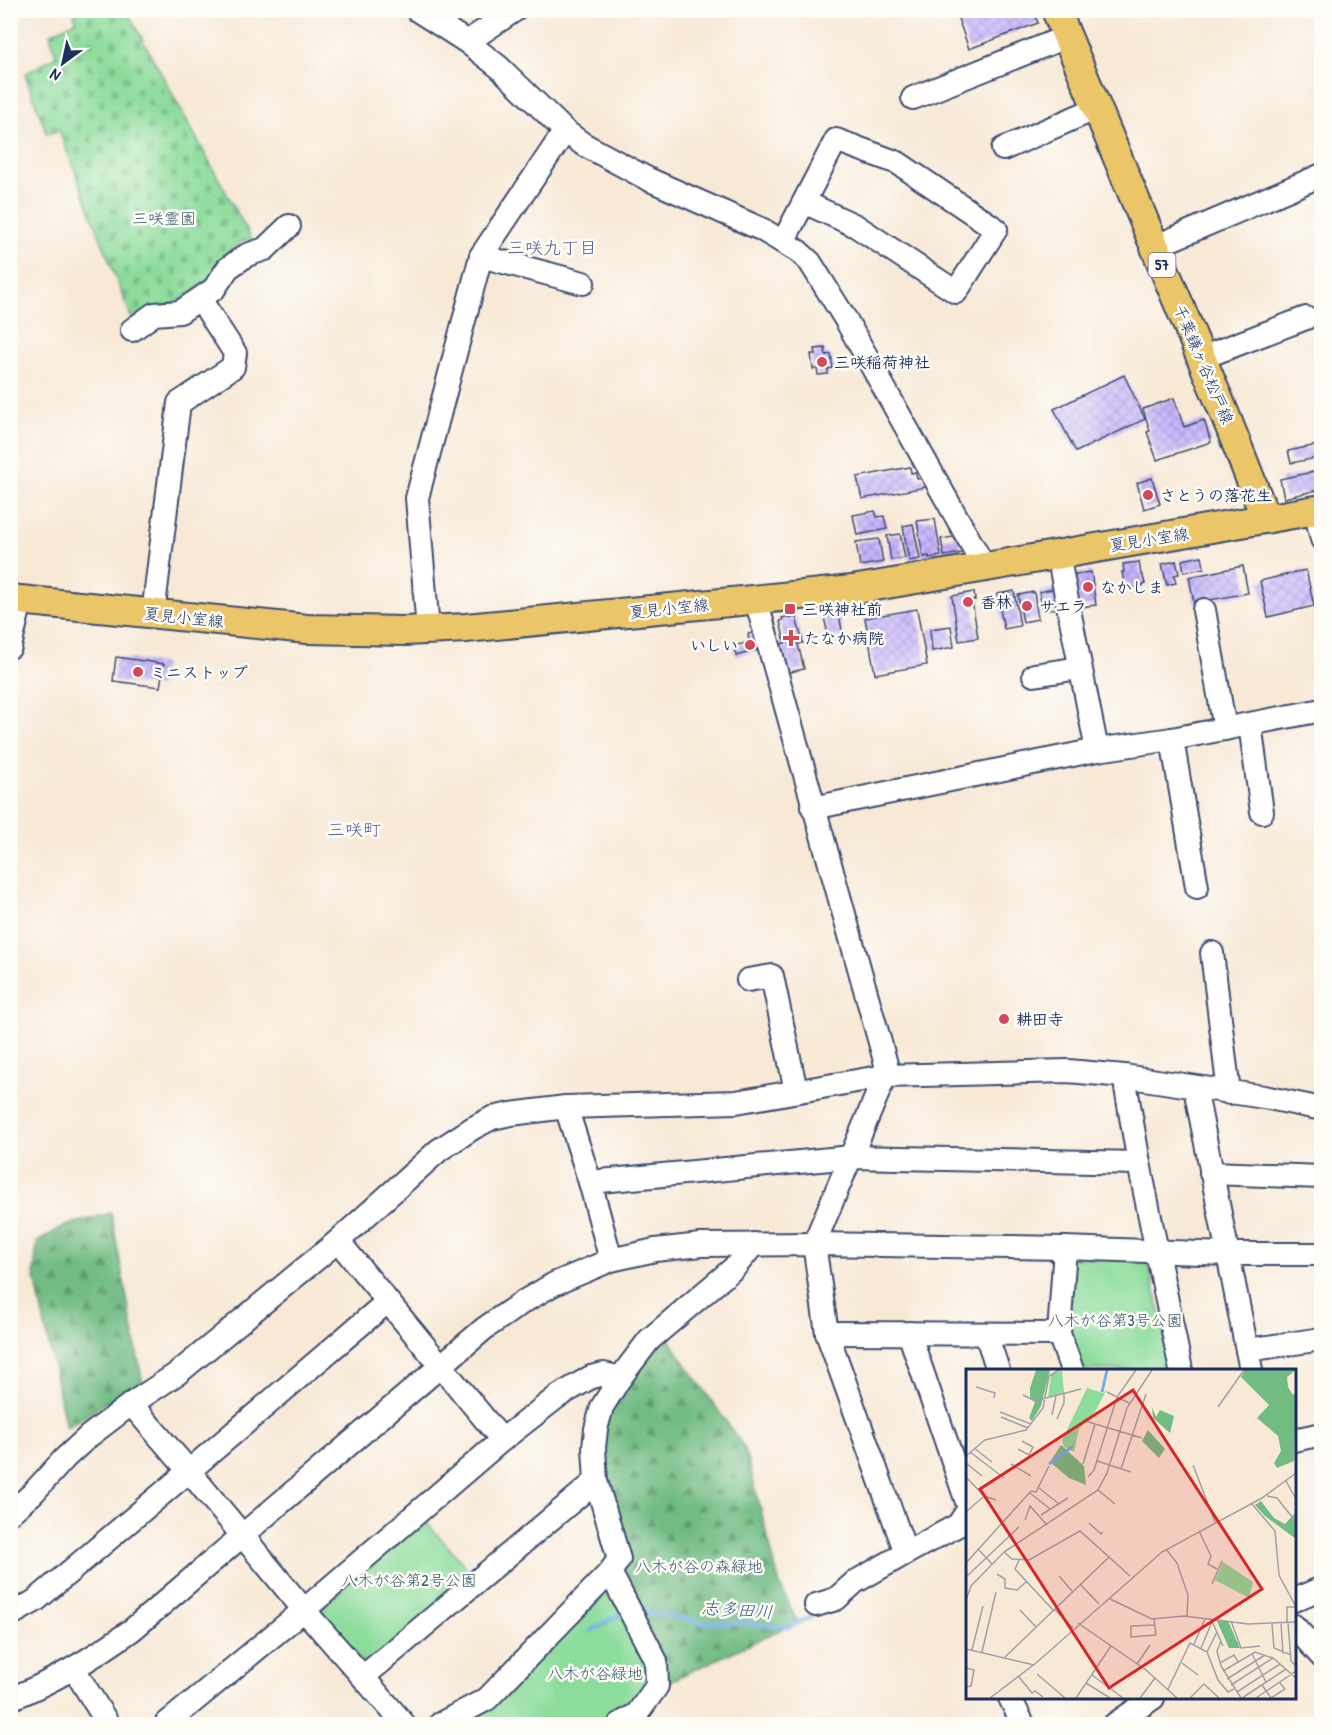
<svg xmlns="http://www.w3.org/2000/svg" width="1332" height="1735" viewBox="0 0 1332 1735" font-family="'Patrick Hand','Klee One',sans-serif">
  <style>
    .forest { fill: url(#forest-firs); stroke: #467670; stroke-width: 1.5 }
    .cemetery { fill: url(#cemetery-stones); stroke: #54867c; stroke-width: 1.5 }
    .park { fill: #8cdc9b; stroke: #54867c; stroke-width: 1.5 }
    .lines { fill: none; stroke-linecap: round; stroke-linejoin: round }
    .stream { stroke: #75aee5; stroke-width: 4.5 }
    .building { fill: url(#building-cross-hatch) }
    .minor-casing { stroke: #3c4b70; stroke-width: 26 }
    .major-casing { stroke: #3c4b70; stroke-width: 32 }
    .minor { stroke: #fff; stroke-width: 22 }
    .major { stroke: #ebc669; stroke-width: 28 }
    .poi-dot { fill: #d1495b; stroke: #fdfcf7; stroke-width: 2 }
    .labels { text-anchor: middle; stroke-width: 5; stroke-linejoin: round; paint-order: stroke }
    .shield { fill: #fdfcf7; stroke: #5f6c8c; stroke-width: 1.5 }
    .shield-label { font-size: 15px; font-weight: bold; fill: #1b2f5e }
    .park-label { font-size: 16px; fill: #375a6d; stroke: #fdfcf7 }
    .poi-label { font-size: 16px; font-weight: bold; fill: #1b2f5e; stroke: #fdfcf7; text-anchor: start }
    .street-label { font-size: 16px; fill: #1b2f5e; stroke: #fdfcf7 }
    .neighbourhood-label { font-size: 18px; fill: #585e96; stroke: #fdfcf7 }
    .water-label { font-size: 18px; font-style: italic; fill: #3a5b8d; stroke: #fdfcf7 }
    .inset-river { fill: none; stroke: #75aee5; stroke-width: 3 }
    .inset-road { fill: none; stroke: #a09fa7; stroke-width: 1.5 }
    .view { fill: #d62828; fill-opacity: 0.15; stroke: #d62828; stroke-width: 3 }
    .inset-edge { fill: none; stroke: #1b2f5e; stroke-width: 3 }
  </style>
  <defs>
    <pattern id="forest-firs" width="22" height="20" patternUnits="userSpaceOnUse" patternTransform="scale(1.5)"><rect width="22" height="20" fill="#71bc83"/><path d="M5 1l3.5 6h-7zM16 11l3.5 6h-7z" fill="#5c996e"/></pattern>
    <pattern id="cemetery-stones" width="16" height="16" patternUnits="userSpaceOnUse" patternTransform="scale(1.5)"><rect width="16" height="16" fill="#8cdc9b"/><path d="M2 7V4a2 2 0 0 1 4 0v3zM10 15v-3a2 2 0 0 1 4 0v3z" fill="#78bd88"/></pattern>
    <pattern id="building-cross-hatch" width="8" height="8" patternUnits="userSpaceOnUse" patternTransform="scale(1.5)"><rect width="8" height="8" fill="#c8b5fe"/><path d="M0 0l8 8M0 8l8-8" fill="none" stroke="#a294d1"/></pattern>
  </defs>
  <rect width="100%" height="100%" fill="#fdfcf7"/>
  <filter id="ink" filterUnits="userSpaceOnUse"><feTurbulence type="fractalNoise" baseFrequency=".0167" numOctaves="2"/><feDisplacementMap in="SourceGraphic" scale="12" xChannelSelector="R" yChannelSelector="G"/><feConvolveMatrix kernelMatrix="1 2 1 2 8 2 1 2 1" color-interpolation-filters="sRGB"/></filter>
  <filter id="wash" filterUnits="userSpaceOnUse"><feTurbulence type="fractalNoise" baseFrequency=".008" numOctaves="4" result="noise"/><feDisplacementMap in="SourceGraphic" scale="24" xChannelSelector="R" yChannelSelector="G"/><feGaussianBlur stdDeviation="1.35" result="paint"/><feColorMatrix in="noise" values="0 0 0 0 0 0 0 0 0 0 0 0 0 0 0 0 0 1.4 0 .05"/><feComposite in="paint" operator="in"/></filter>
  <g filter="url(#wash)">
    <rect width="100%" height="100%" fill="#f8e9d7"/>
    <g class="forest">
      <path d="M111,1213L143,1384L104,1404L66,1428L34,1273L37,1242L64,1226Z"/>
      <path d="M666,1335L745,1449L780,1585L797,1622L664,1684L621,1574L606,1489L601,1432L617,1395Z"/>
    </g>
    <path class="cemetery" d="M77,10L127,11L253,242L244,240L221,258L219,272L176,303L131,317L59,130L47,134L25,74L56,56L50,34L76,21L74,12Z"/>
    <g class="park">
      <path d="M1073,1258L1147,1259L1173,1365L1167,1370H1078L1065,1328Z"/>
      <path d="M421,1516L474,1576L368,1667L315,1614Z"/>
      <path d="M609,1590L648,1662L651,1684L612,1724H456L485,1709Z"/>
    </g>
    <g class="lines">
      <g class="stream">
        <path d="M639,1611L706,1623H733L789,1627L816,1614"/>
        <path d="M591,1631L622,1613"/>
      </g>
    </g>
    <g id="blocks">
      <g class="building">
        <path d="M955,10H1033L1038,23L969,49Z"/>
        <path d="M825,348L826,355L831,354L833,368L828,369V374L818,375L817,369H813L811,354H816L815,349Z"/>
        <path d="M1124,375L1145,419L1076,452L1054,409Z"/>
        <path d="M1174,398L1184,427L1204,420L1211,442L1157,460L1147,432L1150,431L1143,409Z"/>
        <path d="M1322,444V457L1291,463L1288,451Z"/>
        <path d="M910,467L911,473L916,472L917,479L924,478L926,487L862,499L857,477Z"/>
        <path d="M1322,470V489L1284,498L1280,479Z"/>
        <path d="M1152,478L1160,504L1144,509L1137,483Z"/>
        <path d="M875,511L877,517L884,516L887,529L857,535L853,515Z"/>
        <path d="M935,519L941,556L929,558V556L923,557L917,521Z"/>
        <path d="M913,524L920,559L909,561L903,526Z"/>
        <path d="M900,534L905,558L891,560L887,536Z"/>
        <path d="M959,536L962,553L944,556L941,539Z"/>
        <path d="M879,539L883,562L860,566L856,542Z"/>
        <path d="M1202,556L1204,568L1184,572L1182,560Z"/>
        <path d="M1176,561L1179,574L1174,575L1176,583L1167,585L1162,564Z"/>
        <path d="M1139,562L1141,574L1143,576L1145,584L1142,586L1125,589L1122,572H1124L1123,564Z"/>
        <path d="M1243,566L1248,593L1194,603L1189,577Z"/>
        <path d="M1306,570L1314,606L1268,617L1260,581Z"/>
        <path d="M1091,572L1096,605L1074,608L1069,575Z"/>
        <path d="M1057,588L1061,607L1043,611L1039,592Z"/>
        <path d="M1014,591L1020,626L1004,629L997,594Z"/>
        <path d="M974,592L975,600H972L978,638L959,641L952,596Z"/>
        <path d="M1034,592L1038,619L1023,622L1018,595Z"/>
        <path d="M917,609L927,665L875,674L865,618Z"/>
        <path d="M839,614L843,636L829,639L824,617Z"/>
        <path d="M790,616V618L796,617L803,643L798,644L804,669L786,673L776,645L785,643L780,621L783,620L782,618Z"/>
        <path d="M951,626L954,647L932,651L930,629Z"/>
        <path d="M756,632L761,649L736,656L734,646L749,642L748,634Z"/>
        <path d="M116,657L164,664L160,687L113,681Z"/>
      </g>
    </g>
  </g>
  <g filter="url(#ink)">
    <use href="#blocks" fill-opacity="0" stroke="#3c4b70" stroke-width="1.5"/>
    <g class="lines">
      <defs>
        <g id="minor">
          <path d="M417,10L467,42L499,67L565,131L583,144L648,179L761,229L798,251L810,262L846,320L985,568"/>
          <path d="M467,42L515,10"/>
          <path d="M913,98L1066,37"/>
          <path d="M1003,149L1097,108"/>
          <path d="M783,242L836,140L898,163L996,229L956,292L856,226L804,202"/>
          <path d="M1154,247L1322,175"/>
          <path d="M481,256L583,283"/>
          <path d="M132,330L154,314L180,312L214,289L228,268L247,255L265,249L289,226"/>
          <path d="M1201,358L1306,318"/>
          <path d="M1315,510L1322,539"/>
          <path d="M1058,555L1097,750"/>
          <path d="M757,600L760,614L886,1064L885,1076L814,1244L827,1333L906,1553"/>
          <path d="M1204,610L1225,729"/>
          <path d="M153,614L179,403L233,367L235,353L200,299"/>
          <path d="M428,630L417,498L481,256L565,131"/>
          <path d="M10,647L21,600"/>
          <path d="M1034,675L1080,668"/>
          <path d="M1250,724L1262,812"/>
          <path d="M1172,739L1197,887"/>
          <path d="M813,808L1097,750L1172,739L1322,710"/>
          <path d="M1212,953L1229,1093"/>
          <path d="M748,980L772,976L796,1091"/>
          <path d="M1124,1076L1139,1163L1181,1370"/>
          <path d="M1195,1088L1251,1370"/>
          <path d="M566,1107L590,1182L611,1260"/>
          <path d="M1211,1173L1322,1177"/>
          <path d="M590,1182L851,1157L1139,1163"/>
          <path d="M338,1241L502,1440"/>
          <path d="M1065,1248L1059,1334L1072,1370"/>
          <path d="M827,1333L1059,1334"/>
          <path d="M909,1333L968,1505"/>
          <path d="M986,1334L998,1370"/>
          <path d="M1247,1350L1322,1339"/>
          <path d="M131,1404L189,1471L304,1610L404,1724"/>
          <path d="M1294,1440L1322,1434"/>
          <path d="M10,1513L32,1494L65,1458L89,1436L131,1404L178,1373L338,1241L439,1150L473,1128L492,1118L511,1114L566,1107L736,1102L885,1076L1068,1071L1124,1076L1264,1097L1322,1109"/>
          <path d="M610,1572L656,1661L657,1686L637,1714L620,1724"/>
          <path d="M1294,1600L1322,1588"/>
          <path d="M816,1605L836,1599L855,1582L906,1553L958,1525L968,1510"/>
          <path d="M10,1615L35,1601L189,1471L387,1302"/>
          <path d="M1294,1626L1322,1657"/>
          <path d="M74,1669L108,1724"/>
          <path d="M363,1677L596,1481"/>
          <path d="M1010,1698L1023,1724"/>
          <path d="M10,1699C55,1681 95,1657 133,1629L485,1328L523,1302L554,1284L611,1260L655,1250L701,1245L814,1244L1065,1248L1227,1254H1322"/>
          <path d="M166,1724L304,1610L502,1440L557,1397L591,1377L604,1374L620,1378"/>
          <path d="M440,1724L487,1699L610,1572L619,1559L596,1481L594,1448L596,1429L602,1407L620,1378L649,1340L735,1267L754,1244"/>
          <path d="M1115,1724L1153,1698"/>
        </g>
        <g id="major">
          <path d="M1056,10L1228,422L1266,519"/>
          <path d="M10,599L307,629L405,631L466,628L852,590L1322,509"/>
        </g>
      </defs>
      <use href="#minor" class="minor-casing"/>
      <use href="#major" class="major-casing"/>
      <use href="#minor" class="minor"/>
      <use href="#major" class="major"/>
    </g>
  </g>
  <g class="poi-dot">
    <circle cx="822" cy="362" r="6"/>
    <circle cx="1148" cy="495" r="6"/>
    <circle cx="1088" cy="587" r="6"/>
    <circle cx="968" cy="602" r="6"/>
    <circle cx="1027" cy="606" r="6"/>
    <rect x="784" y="603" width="12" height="12" rx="3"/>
    <path d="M788 629h6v6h6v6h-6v6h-6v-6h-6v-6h6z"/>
    <circle cx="750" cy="645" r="6"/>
    <circle cx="138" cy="672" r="6"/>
    <circle cx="1004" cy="1019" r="6"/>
  </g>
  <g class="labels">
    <rect class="shield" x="1148.5" y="253" width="27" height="24" rx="4.5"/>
    <g class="shield-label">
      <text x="1162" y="270">57</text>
    </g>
    <g class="park-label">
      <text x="164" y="224">三咲霊園</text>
      <text x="1115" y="1326">八木が谷第3号公園</text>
      <text x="699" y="1572">八木が谷の森緑地</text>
      <text x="409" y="1586">八木が谷第2号公園</text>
      <text x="595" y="1679">八木が谷緑地</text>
    </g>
    <g class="poi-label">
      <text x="834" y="368">三咲稲荷神社</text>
      <text x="1160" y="501">さとうの落花生</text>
      <text x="1100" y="593">なかしま</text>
      <text x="980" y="608">香林</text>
      <text x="1039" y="612">サエラ</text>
      <text x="802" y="615">三咲神社前</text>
      <text x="804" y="644">たなか病院</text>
      <text x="738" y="651" text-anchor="end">いしい</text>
      <text x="150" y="678">ミニストップ</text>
      <text x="1016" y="1025">耕田寺</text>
    </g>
    <g class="street-label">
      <text transform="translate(1204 364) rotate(67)" y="6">千葉鎌ヶ谷松戸線</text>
      <text transform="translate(1149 539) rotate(-9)" y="6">夏見小室線</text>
      <text transform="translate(669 608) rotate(-6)" y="6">夏見小室線</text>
      <text transform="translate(184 617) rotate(6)" y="6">夏見小室線</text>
    </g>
    <g class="neighbourhood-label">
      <text x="552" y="254">三咲九丁目</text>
      <text x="354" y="836">三咲町</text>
    </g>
    <g class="water-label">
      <text transform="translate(737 1610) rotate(4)" y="6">志多田川</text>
    </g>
  </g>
  <g transform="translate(966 1369)">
    <rect width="330" height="330" fill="#f8e9d7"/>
    <path d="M96,1L98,24L82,28L85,6Z" fill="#8cdc9b"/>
    <path d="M70,1H84L75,37L66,52L63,49L69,33L64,28V19ZM279,1H330L321,8L322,18L327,26L330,23L328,92L311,99L308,94L315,82L312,67L291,49L303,36L275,8ZM186,38L190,48L194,41L208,47L204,64L187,49ZM182,61L199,80L193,89L176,72ZM95,76L118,97L120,116L103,109L84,93ZM295,132L308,149L319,155L330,143V170L299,147L289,136ZM250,250L262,252L274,279H263Z" fill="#71bc83"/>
    <path d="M257,193L287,213L283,229L249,211Z" fill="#8cdc9b"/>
    <path d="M121,19L137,24L141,20L129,43L113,60L108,83L98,78L96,71Z" fill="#8cdc9b"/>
    <path class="inset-river" d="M136,23L141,1M83,95L107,77"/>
    <path class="inset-road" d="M10,18L29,24L28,29M141,23L163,34M57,26L69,32L115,20M252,38L278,1M34,43L65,55M86,46L90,27M35,48L62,59M91,50L98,34V24M119,52L176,69M8,79L26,93M52,80L63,86L67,78L56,72M4,83L38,109M0,87L19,71L60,61L77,39L83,7L93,1M131,92L165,103M0,94L16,107M45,95L65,107M117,95L129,55M227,96L249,153M155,100L180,25M0,108L18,127L30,131M122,108L128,101L151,28L170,1M320,112L330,130M73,119L93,135M132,121L149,135M64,124L84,140M301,127L311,129L330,153M286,135L309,162L313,206L330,238M0,143L18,127M75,146L102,129M59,151L64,137L81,156M123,154L135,165L137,163M233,162L245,187L242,195L251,200M200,180L211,194L222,226L221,247M13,181L26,195M38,183L46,190L63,191L114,162L164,207M53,191L49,200L87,241M0,194L65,122L70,123L83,97M31,205L39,210V219L51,221L61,212M93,207L106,222M0,208L53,158M114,215L133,235M246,215L256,192M144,230L186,250L218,247L282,255L330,253M0,231L5,217L38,183L132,121L141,104L161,39L186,1M88,240L107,259M54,241L70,258M188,250L190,266L165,268V257L189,256M245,250L257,277M265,252L275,279L294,277M112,254L180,301L211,329M315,254L317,285M321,254V238H330M322,254L325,292L330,297M306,255L308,279L325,286M251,263L241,283L252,311L262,323L268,320M255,272L251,282L255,297L275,329M228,275L239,250M235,279L246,253M0,280L68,296M6,281L17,237M16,283L30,223M286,285L300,313M39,288L143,188M216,294L232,306M254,294L268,286L272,293M171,295L184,276M0,299L8,301L5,317L0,318M257,302L289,283L307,289L330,309M71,305L99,329M126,306L157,329M53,308L66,324L69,322L77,328M261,310L299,286M120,314L144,329M265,316L307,289M296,316L305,329L319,320L314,314M202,320L224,274L241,283M271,323L314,295M24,329L70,294L196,183L296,129L330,104M110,329L145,277M174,329L189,309M224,329L238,315L253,329M276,329L320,300M290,329L330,302"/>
    <path class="view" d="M167,21L296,220L143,319L14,120Z"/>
    <rect width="330" height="330" class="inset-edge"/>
  </g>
  <rect width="1332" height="1735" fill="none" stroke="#fdfcf7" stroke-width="36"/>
  <g transform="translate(63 63) rotate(213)" stroke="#fdfcf7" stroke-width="4.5" paint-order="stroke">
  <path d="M0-4.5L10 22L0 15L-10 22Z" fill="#1b2f5e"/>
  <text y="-9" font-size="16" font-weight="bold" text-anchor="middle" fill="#1b2f5e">N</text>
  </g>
</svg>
